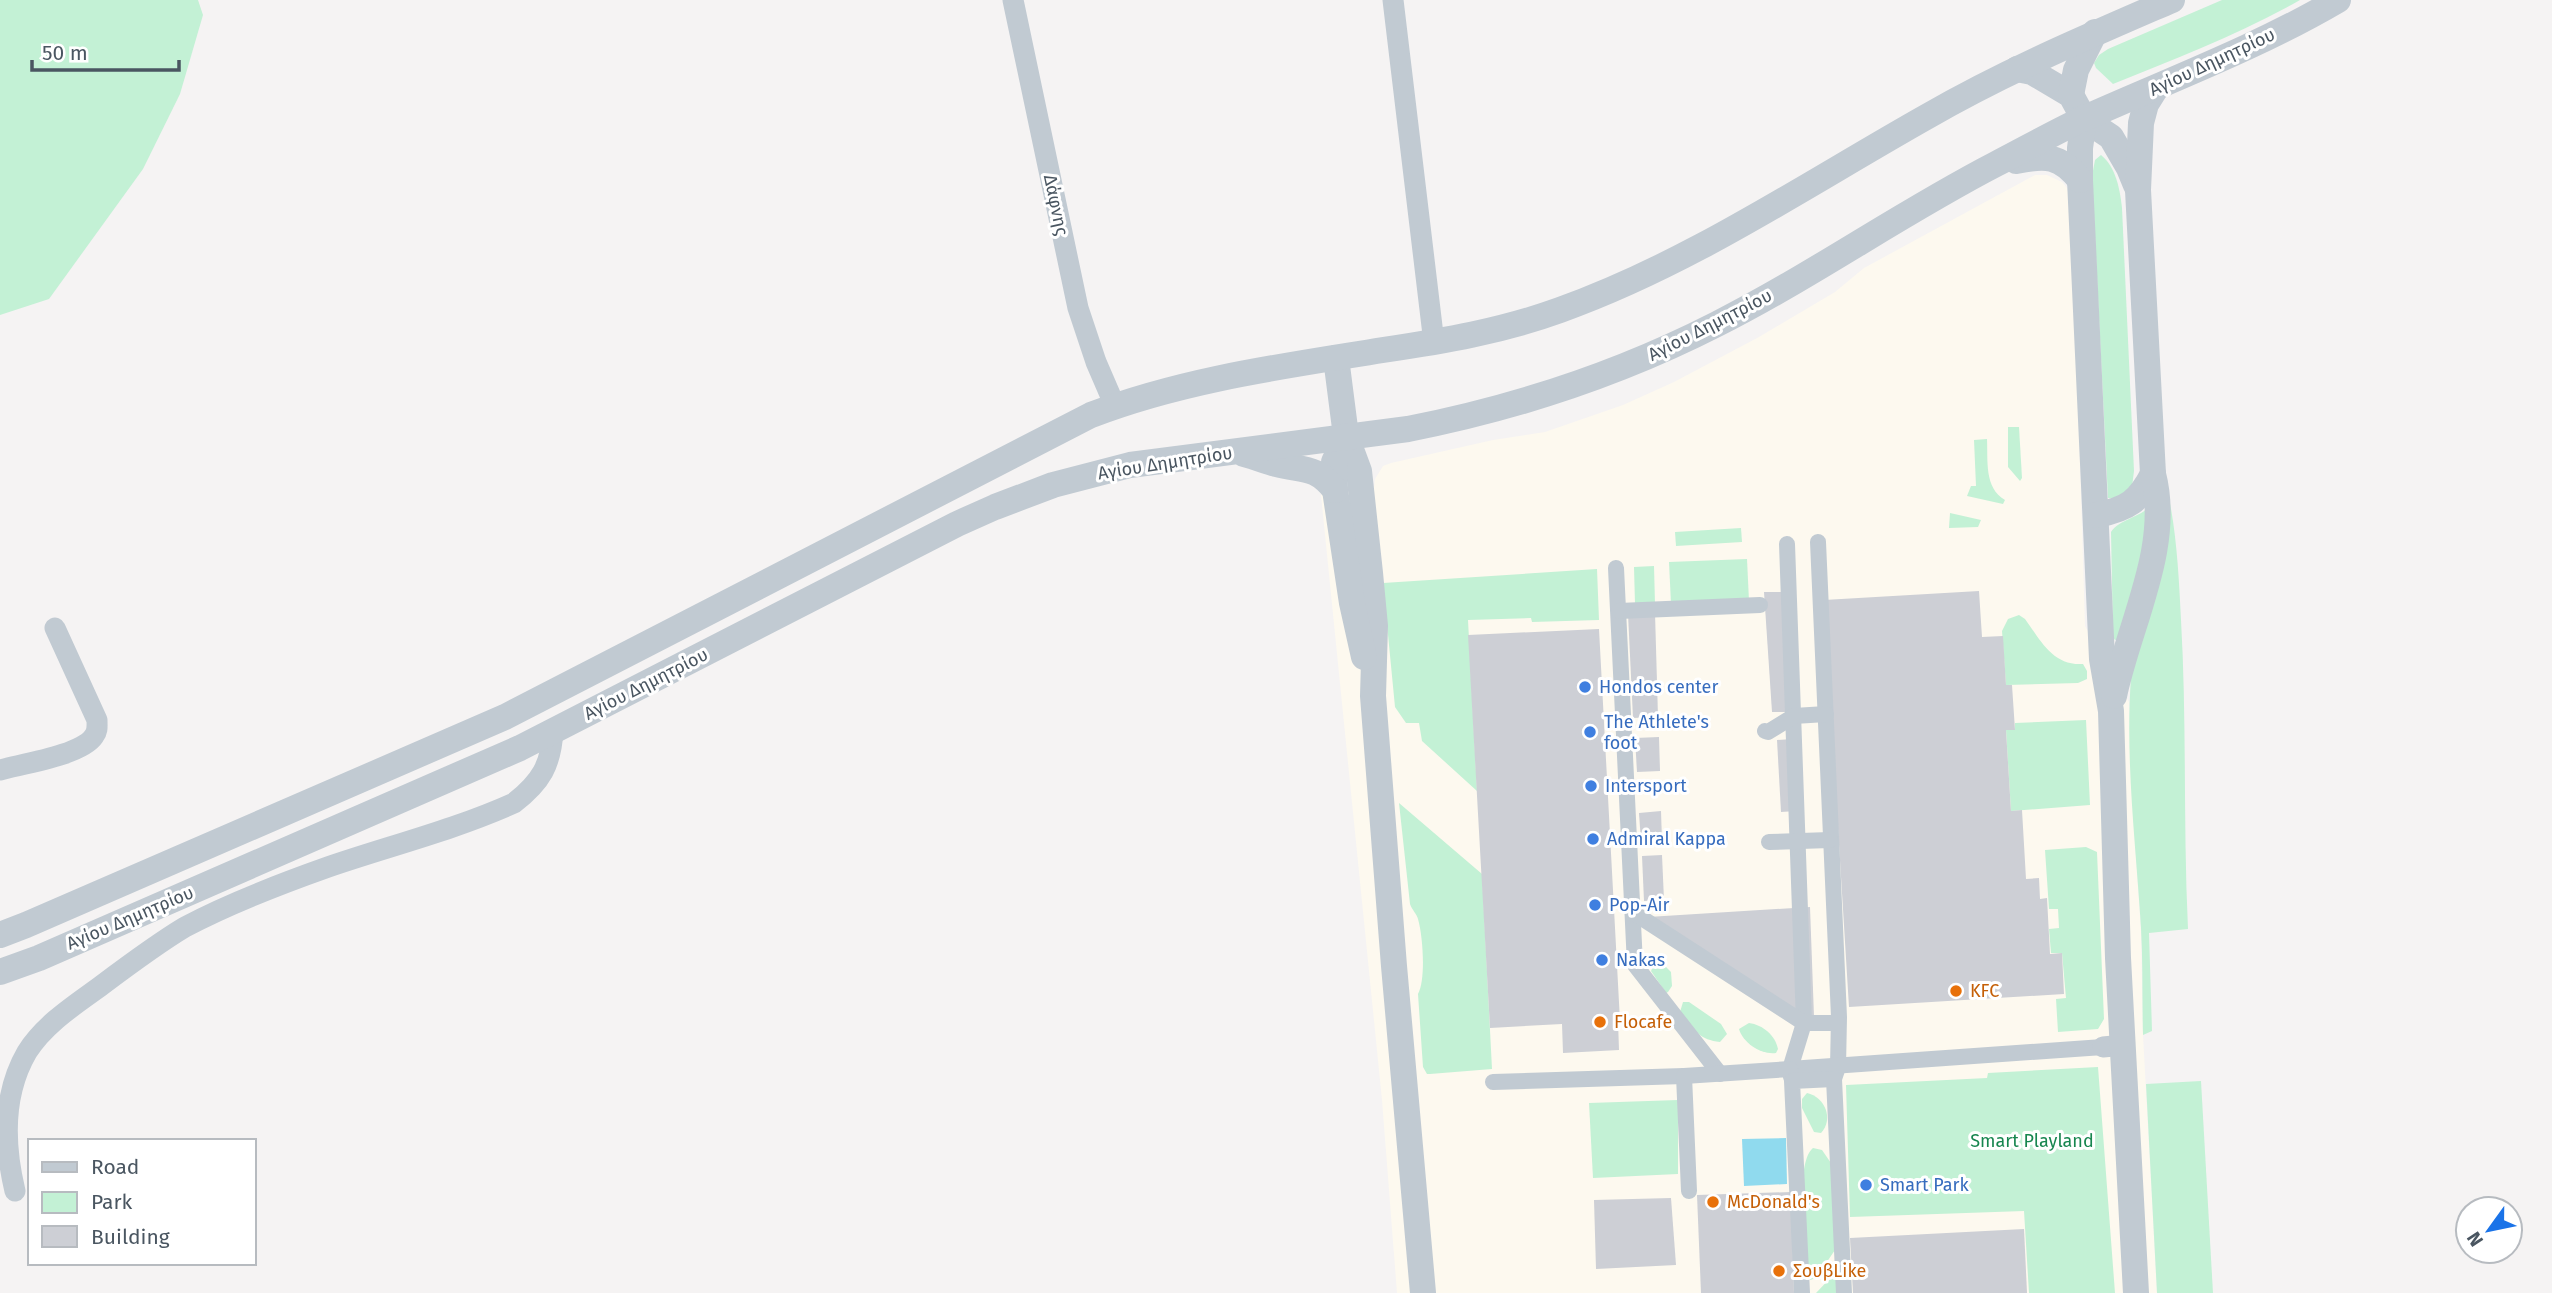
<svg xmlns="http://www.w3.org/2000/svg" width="2552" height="1293" viewBox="0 0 2552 1293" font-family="'Fira Sans',sans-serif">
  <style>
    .commercial { fill: #fdf9ef }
    .green { fill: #c3f1d5 }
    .water { fill: #90daee }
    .building { fill: #cdcfd5 }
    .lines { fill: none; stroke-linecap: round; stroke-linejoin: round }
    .pedestrian { stroke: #c1cad2; stroke-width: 16 }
    .minor { stroke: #c1cad2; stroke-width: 21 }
    .tertiary { stroke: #c1cad2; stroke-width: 26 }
    .shop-dot { fill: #3f7fe0; stroke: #fff; stroke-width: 2.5 }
    .food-dot { fill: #e8710a; stroke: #fff; stroke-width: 2.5 }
    .labels { text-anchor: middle; stroke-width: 6; stroke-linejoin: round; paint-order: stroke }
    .street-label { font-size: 18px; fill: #4a5661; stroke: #fff }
    .shop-label { font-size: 18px; fill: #366cbe; stroke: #fff; text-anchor: start }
    .food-label { font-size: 18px; fill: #c56008; stroke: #fff; text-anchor: start }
    .park-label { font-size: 18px; fill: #17864f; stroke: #fff }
  </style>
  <rect width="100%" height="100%" fill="#f5f3f3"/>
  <path class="commercial" d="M2035,175H2047L2062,182L2067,188L2072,205L2085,626L2129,702L2131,780L2141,932L2143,1035L2157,1293H1397L1382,1100L1321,495L1374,488L1375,479L1383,466L1391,463L1493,440L1545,432L1623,405L1674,382L1759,337L1835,292L1864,268Z"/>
  <g class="green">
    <path d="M0,0H198L203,15L180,94L143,169L49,299L0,315Z"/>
    <path d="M2222,0H2300C2240,34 2177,58 2113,84L2096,68L2094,63L2099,55L2108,49Z"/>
    <path d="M2101,155C2116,167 2120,190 2122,208L2134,471L2132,487L2119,498H2108L2092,176L2095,160Z"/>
    <path d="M2008,427H2019L2022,478L2020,481L2008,467Z"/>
    <path d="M1987,439C1988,460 1984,488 2005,500L2003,504L1967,496L1971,486H1976L1974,440Z"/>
    <path d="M2169,498C2177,538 2179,579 2181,620C2187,723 2183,826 2188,929L2149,933L2152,1031L2143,1035C2142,999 2143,963 2141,928C2136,845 2125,761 2131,677Z"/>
    <path d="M2150,506L2151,521L2119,639L2115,640L2113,637L2111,532C2120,519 2139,518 2150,506Z"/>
    <path d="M1950,513L1981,520L1978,527L1949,528Z"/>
    <path d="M1741,528L1742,542L1676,546L1675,532Z"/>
    <path d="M1747,559L1749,601L1671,604L1669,562Z"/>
    <path d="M1654,566L1655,604H1635L1634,567Z"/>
    <path d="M1597,569L1599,620L1532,622L1531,618L1468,620L1477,791L1422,741L1419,723H1406L1395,707L1383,583Z"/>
    <path d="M2019,615L2025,619C2041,641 2053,666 2083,664L2087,671V679L2078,683L2006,685L2002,631L2008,619Z"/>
    <path d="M2086,720L2090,805L2011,811L2006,730H2015V723Z"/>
    <path d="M1399,803L1482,874L1492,1069L1430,1074H1427L1423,1067L1418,994C1426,980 1423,936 1418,919C1417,914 1412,910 1410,904Z"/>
    <path d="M2086,847L2097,852L2104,1019L2098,1029L2058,1032L2056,999L2066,998L2062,953H2051L2049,929L2059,928L2058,909H2049L2045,850Z"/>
    <path d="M1654,964H1663L1671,972L1672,986L1668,992L1666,993L1651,971Z"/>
    <path d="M1683,1002H1689L1721,1024L1727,1034L1720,1042C1699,1040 1692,1028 1680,1012Z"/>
    <path d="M1749,1023C1763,1025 1775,1035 1778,1049L1776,1053C1761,1055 1743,1043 1739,1029Z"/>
    <path d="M2098,1067L2115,1293H2029L2024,1211L1850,1217L1846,1085L1987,1078L1988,1073Z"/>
    <path d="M2201,1081L2213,1293H2157L2146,1084Z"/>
    <path d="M1807,1093C1825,1097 1834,1119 1821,1133L1814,1132L1802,1108V1099Z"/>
    <path d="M1678,1100V1174L1593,1178L1589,1103Z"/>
    <path d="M1813,1148L1822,1150L1833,1166L1837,1247L1816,1278L1810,1280L1807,1279C1805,1253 1794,1163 1813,1148Z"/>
    <path d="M1836,1272L1837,1293H1816Z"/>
  </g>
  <path class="water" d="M1786,1138L1787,1184L1744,1186L1742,1139Z"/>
  <g class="building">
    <path d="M1979,591L1982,637L2003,636L2006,685H2012L2015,730H2006L2011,811L2022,810L2026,879L2039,878L2040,899L2047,898L2050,954L2062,953L2064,994L1849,1007L1824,600Z"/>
    <path d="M1764,592H1784L1790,712H1772Z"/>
    <path d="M1655,613L1658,717L1633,718L1628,614Z"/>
    <path d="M1599,629L1620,1021H1618L1619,1050L1563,1053L1562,1024L1490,1028L1468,635Z"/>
    <path d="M1659,737L1660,771L1637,772L1635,738Z"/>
    <path d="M1792,739L1796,811L1781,812L1777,740Z"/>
    <path d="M1661,811L1662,841L1641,842L1639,813Z"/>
    <path d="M1662,855L1664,900L1644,901L1642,856Z"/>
    <path d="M1810,907L1814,1017H1808L1648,917Z"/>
    <path d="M1791,1192L1794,1293H1701L1697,1195Z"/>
    <path d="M1671,1198L1676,1265L1596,1269L1594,1200Z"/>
    <path d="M2024,1229L2027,1293H1853L1850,1238Z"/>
  </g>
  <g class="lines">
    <g class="pedestrian">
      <path d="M1818,542L1839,1017L1838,1067L1834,1079L1844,1293"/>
      <path d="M1787,544L1804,1023L1790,1069L2103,1047"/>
      <path d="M1616,568L1635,965L1720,1074"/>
      <path d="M1619,611L1760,605"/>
      <path d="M1765,731L1768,732L1794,716L1826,714"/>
      <path d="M1769,842L1830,840"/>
      <path d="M1634,913L1804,1023H1838"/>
      <path d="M1493,1082L1684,1076"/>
      <path d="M1689,1191L1684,1076L1790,1069L1791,1077"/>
      <path d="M1802,1293L1792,1081L1834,1079"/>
    </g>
    <g class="minor">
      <path d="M1013,0L1078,308L1096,362L1115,406"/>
      <path d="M1393,0L1434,343"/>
      <path d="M0,770C22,764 82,755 94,736C98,731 97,726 97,720L55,628"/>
      <path d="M2103,1047L2124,1045"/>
      <path d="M15,1191C4,1145 2,1095 27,1052C44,1025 73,1006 98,988C126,967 155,945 185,927C230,903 280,884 328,867C389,846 454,830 514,803C541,782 551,765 553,731"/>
    </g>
    <g class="tertiary">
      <path d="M2017,69L2032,72L2071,95L2084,119L2111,137L2129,168L2136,185"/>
      <path d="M2071,95L2076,70L2095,32"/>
      <path d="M2084,119L2080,148V180L2102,659L2111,711L2118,958L2136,1293"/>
      <path d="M2016,161C2046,155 2060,155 2080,180"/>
      <path d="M1336,358L1346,436L1359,471L1370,573L1375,626L1373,696L1394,966L1423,1293"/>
      <path d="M1346,436L1334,462L1335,490L1352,603L1364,657"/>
      <path d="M1244,454C1255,457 1266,461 1276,464C1303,471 1315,465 1335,490"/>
      <path d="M2097,515C2128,509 2139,501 2153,474"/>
      <path d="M2114,696C2129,624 2172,547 2153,474L2138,190L2141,123L2146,104L2156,88"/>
      <path d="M0,935L26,925L505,717L1091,415C1185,379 1285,366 1383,350C1444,341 1502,331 1560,310C1691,263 1807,184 1928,116C2006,71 2089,36 2172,0"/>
      <path d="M0,972L39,958L520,748L957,524L995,507L1053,485L1130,465L1408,429C1515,408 1619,374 1717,324C1812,276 1901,213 1996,164C2025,149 2055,132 2085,118C2170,80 2258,47 2338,0"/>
    </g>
  </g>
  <g class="shop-dot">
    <circle cx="1585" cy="687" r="7"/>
    <circle cx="1590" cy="732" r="7"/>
    <circle cx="1591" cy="786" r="7"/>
    <circle cx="1593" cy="839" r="7"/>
    <circle cx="1595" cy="905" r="7"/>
    <circle cx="1602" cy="960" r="7"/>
    <circle cx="1866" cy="1185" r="7"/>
  </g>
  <g class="food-dot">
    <circle cx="1956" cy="991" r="7"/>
    <circle cx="1600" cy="1022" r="7"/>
    <circle cx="1713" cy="1202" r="7"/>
    <circle cx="1779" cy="1271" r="7"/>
  </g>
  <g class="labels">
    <g class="street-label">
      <text transform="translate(2212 62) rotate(-25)" y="6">Αγίου Δημητρίου</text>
      <text transform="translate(1056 205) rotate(78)" y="6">Δάφνης</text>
      <text transform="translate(1710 325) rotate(-27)" y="6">Αγίου Δημητρίου</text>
      <text transform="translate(1165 463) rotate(-9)" y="6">Αγίου Δημητρίου</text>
      <text transform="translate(646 684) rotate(-27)" y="6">Αγίου Δημητρίου</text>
      <text transform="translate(130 918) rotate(-23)" y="6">Αγίου Δημητρίου</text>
    </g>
    <g class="shop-label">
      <text x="1599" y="693">Hondos center</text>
      <text x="1604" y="728">The Athlete's<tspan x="1604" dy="21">foot</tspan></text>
      <text x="1605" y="792">Intersport</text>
      <text x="1607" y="845">Admiral Kappa</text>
      <text x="1609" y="911">Pop-Air</text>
      <text x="1616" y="966">Nakas</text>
      <text x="1880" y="1191">Smart Park</text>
    </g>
    <g class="food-label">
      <text x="1970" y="997">KFC</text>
      <text x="1614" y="1028">Flocafe</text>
      <text x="1727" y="1208">McDonald's</text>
      <text x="1793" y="1277">ΣουβLike</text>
    </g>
    <g class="park-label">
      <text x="2032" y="1147">Smart Playland</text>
    </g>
  </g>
  <rect x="28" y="1139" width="228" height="126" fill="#ffffff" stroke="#b7bbc0" stroke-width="2"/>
  <rect x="42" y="1162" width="35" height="10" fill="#c1cad2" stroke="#b7bbc0" stroke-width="2"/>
  <text x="91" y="1174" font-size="21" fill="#4a5661">Road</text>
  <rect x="42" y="1192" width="35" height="21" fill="#c3f1d5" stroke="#b7bbc0" stroke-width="2"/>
  <text x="91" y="1209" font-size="21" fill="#4a5661">Park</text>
  <rect x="42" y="1226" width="35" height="21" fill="#cdcfd5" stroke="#b7bbc0" stroke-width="2"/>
  <text x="91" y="1244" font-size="21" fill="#4a5661">Building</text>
  <g transform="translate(2489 1230) rotate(237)"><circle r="33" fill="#ffffff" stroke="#b7bbc0" stroke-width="2"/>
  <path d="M0-5L12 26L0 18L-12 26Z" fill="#1a73e8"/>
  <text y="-10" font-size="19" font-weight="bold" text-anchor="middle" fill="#4a5661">N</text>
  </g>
  <path d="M32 60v10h147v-10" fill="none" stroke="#4a5661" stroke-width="3.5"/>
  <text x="42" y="60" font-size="21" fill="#4a5661" stroke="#ffffff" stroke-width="5" paint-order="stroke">50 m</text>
</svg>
